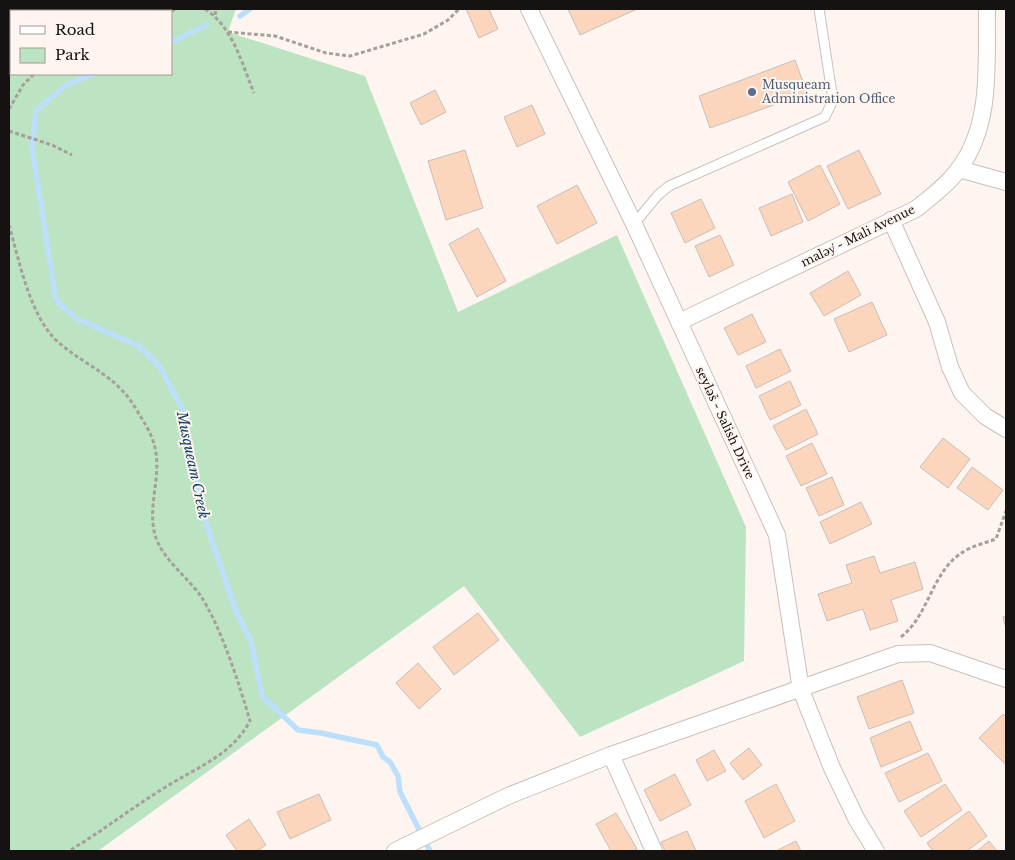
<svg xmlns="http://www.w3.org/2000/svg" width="1015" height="860" viewBox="0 0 1015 860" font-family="'Libre Baskerville',serif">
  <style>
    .green { fill: #bde4c2; fill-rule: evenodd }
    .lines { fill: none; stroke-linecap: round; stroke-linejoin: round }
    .stream { stroke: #bcdffb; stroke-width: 5.5 }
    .building { fill: #fbd5bc; stroke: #c8bfba }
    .lane-casing { stroke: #c9c1bb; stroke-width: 11 }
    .street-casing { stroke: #c9c1bb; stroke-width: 18 }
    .path { stroke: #a69f9c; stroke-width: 3; stroke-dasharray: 4 2.5; stroke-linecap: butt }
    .lane { stroke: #fff; stroke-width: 9 }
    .street { stroke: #fff; stroke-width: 16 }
    .service-dot { fill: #5c6f8a; stroke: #fef5f0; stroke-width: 2 }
    .labels { text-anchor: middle; stroke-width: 4; stroke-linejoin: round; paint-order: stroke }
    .service-label { font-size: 12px; fill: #4e5e75; stroke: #fef5f0; text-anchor: start }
    .street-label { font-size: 12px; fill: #151211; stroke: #fef5f0 }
    .water-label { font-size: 14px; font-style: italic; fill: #0e4364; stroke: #fef5f0 }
  </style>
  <rect width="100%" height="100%" fill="#fef5f0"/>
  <path class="green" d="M9,9H236L228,32L365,76L458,312L617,235L746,527L744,661L580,737L464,586L98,851H9ZM171,11V74H11V11Z"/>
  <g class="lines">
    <g class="stream">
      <path d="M240,16L250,9"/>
      <path d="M171,42L207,25"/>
      <path d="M94,74L64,86L36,111L32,149L56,300L77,319L139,346L160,367L183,410L204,518L236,611L251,641L262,696L298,730L321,733L377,745L383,757L390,762L398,776L400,792L430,851"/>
    </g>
  </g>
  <g class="building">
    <path d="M466,9H489L498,29L479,38Z"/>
    <path d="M568,9H637L580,35Z"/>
    <path d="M795,60L807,93L710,128L699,96Z"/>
    <path d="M435,90L446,112L421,125L410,103Z"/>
    <path d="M532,105L545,134L517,147L504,117Z"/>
    <path d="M465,150L483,208L446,220L428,161Z"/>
    <path d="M859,150L881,194L848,209L827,166Z"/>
    <path d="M820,165L840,204L808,221L788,182Z"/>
    <path d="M577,185L597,223L557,244L537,206Z"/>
    <path d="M792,194L803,222L771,236L759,208Z"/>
    <path d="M701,199L715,228L685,243L671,213Z"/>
    <path d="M478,228L506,281L477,297L449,244Z"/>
    <path d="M720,235L734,265L709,277L695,246Z"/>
    <path d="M848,271L861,295L824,316L810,293Z"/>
    <path d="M872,302L887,335L849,352L834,319Z"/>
    <path d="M752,314L766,342L738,355L724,328Z"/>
    <path d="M780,349L791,371L756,388L746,366Z"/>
    <path d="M790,381L801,405L770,420L759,396Z"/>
    <path d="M806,409L818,434L786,450L773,426Z"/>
    <path d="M943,438L970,459L948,488L920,467Z"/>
    <path d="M812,443L827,474L801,486L786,456Z"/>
    <path d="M972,467L1003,490L988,510L957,488Z"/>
    <path d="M832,477L844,505L819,516L806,488Z"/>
    <path d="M861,502L872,524L830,544L820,522Z"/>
    <path d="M874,556L880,573L915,562L923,589L891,600L898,621L870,630L863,609L827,621L818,594L852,583L846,565Z"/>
    <path d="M478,613L499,640L454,675L433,647Z"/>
    <path d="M1006,616V629L1003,617Z"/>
    <path d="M418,663L441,689L419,709L396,683Z"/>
    <path d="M902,680L914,713L869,729L857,697Z"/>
    <path d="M1003,714L1006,717V765L979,738Z"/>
    <path d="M910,721L922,750L881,767L870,738Z"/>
    <path d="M749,748L762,765L743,780L730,763Z"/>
    <path d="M714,750L726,771L707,781L696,760Z"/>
    <path d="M928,753L942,781L899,802L885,773Z"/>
    <path d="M675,774L691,805L660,821L644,790Z"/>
    <path d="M776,784L795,821L764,838L745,801Z"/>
    <path d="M945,784L962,810L921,837L904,811Z"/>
    <path d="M319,794L331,820L290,839L277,812Z"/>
    <path d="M969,811L987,836L967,851H933L927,843Z"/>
    <path d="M616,813L637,849L633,851H611L596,824Z"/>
    <path d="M249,819L266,845L257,851H237L226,835Z"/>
    <path d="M687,831L696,851H665L661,842Z"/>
    <path d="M796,841L801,851H776Z"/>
    <path d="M989,841L997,851H977Z"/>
  </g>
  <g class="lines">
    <defs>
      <path id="lane" d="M634,224L658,195L669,186L825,117L833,100L819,9"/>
      <g id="street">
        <path d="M529,9L634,224L777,535L801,690L832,768L857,820L876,851"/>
        <path d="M959,169L1006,182"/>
        <path d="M891,220L937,322L950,367L962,393L985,416L1006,429"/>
        <path d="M679,322L916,209C931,197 947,185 958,170C993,125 986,62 987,9"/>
        <path d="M611,755L654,851"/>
        <path d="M395,851L508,796L611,755L898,654L930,653L1006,679"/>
      </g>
    </defs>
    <use href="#lane" class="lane-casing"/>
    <use href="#street" class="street-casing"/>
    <g class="path">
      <path d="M205,9C233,27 242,64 254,93"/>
      <path d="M171,11L176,9"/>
      <path d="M215,15L216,9"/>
      <path d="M228,32L275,36L326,53L350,56L424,34L448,20L459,9"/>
      <path d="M9,109L23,85L34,74"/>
      <path d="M9,131L52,145L72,155"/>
      <path d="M9,225C19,260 30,317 58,342C88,368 118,375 139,414C145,423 153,437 155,448C162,477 146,509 156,538C164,560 186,576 200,595C220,624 240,686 250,721C231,756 197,767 164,788C132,808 102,831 69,851"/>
      <path d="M901,637C930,614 931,572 963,552C972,546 985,543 996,539L1006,511"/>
    </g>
    <use href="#lane" class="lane"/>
    <use href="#street" class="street"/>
  </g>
  <circle class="service-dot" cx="752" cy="92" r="5"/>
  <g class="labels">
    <g class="service-label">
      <text x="762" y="89">Musqueam<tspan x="762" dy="14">Administration Office</tspan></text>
    </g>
    <g class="street-label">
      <text transform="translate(858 236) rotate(-26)" y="4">maləy̓ - Mali Avenue</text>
      <text transform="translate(725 423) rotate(65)" y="4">seyləš - Salish Drive</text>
    </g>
    <g class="water-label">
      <text transform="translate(193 465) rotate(78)" y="5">Musqueam Creek</text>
    </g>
  </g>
  <rect width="1015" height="860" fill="none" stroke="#151211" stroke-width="20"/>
  <rect x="10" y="10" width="162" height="65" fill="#fef5f0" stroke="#a19a97"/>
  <rect x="20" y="26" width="25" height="8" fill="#ffffff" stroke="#a19a97"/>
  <text x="55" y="35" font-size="15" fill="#151211">Road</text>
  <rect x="20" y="48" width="25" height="15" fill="#bde4c2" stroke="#a19a97"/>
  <text x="55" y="60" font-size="15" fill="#151211">Park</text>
</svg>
